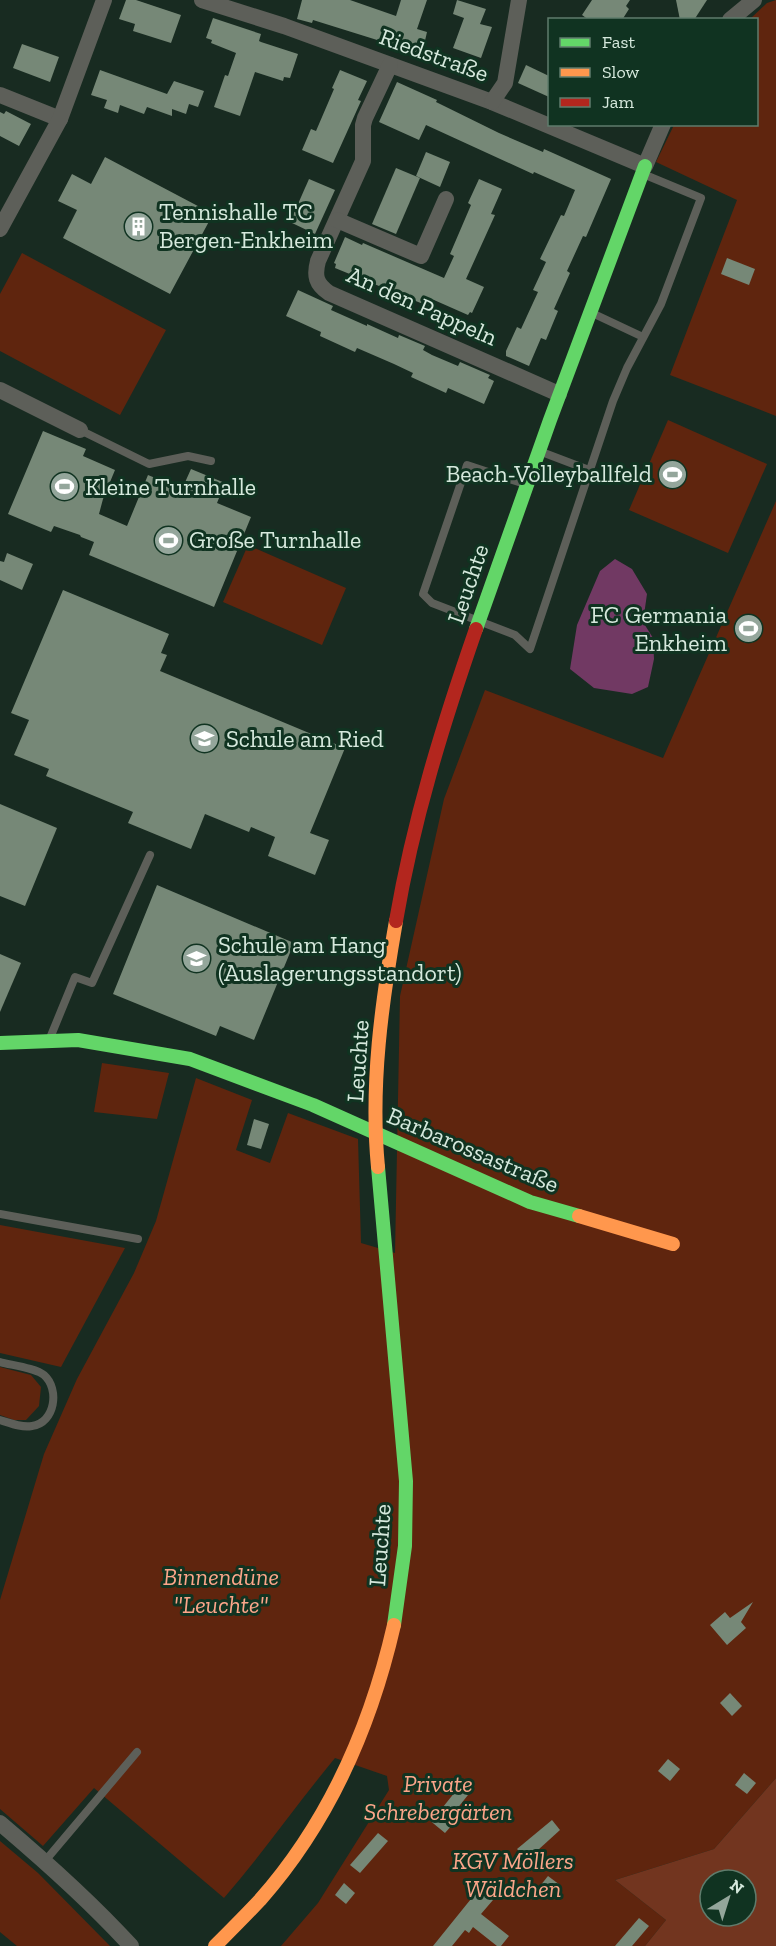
<svg xmlns="http://www.w3.org/2000/svg" width="776" height="1946" viewBox="0 0 776 1946" font-family="'Zilla Slab',serif">
  <style>
    .green { fill: #5f250e }
    .forest { fill: #72351f; fill-rule: evenodd }
    .water { fill: #713963 }
    .building { fill: #768877 }
    .lines { fill: none; stroke-linecap: round; stroke-linejoin: round }
    .lane { stroke: #5d5f59; stroke-width: 8 }
    .street { stroke: #5d5f59; stroke-width: 16 }
    .fast { stroke: #63d668; stroke-width: 14 }
    .slow { stroke: #ff974d; stroke-width: 14 }
    .jam { stroke: #b3261e; stroke-width: 14 }
    .labels { text-anchor: middle; stroke-width: 6; stroke-linejoin: round; paint-order: stroke }
    .street-label { font-size: 24px; fill: #d6e9dd; stroke: #103321 }
    .poi-label { font-size: 24px; fill: #d6e9dd; stroke: #103321; text-anchor: start }
    .park-label { font-size: 24px; font-style: italic; fill: #fca68a; stroke: #103321 }
  </style>
  <rect width="100%" height="100%" fill="#182b21"/>
  <g class="green">
    <path d="M776,0V416L670,375L737,200L656,162L674,125L756,124V20L750,19L767,3Z"/>
    <path d="M22,253L166,330L120,415L0,351V294Z"/>
    <path d="M668,420L767,464L728,553L629,510Z"/>
    <path d="M776,501V1778L714,1849L615,1880L666,1920L645,1946H281L318,1903L389,1790L387,1776L335,1758C297,1804 263,1853 224,1898L94,1788L43,1846L0,1809V1600L44,1454L77,1379L134,1273L156,1221L196,1078L252,1100L236,1150L270,1163L288,1113L358,1139L361,1243L395,1253L400,996L444,799L485,690L663,758Z"/>
    <path d="M248,545L346,588L322,645L223,602Z"/>
    <path d="M102,1063L169,1073L157,1119L94,1112Z"/>
    <path d="M0,1225L125,1248L61,1367L0,1353Z"/>
    <path d="M0,1367L31,1375L41,1387L39,1406L26,1420H14L0,1415Z"/>
    <path d="M0,1841L38,1873L110,1946H17L0,1932Z"/>
  </g>
  <path class="forest" d="M776,1778V1946H645L666,1920L615,1880L714,1849ZM710,1880H746V1916H710Z"/>
  <path class="water" d="M615,559L632,569L647,594L643,622L653,638L654,659L648,687L632,694L594,688L570,669L577,625L600,571Z"/>
  <g class="building">
    <path d="M126,0H136L181,15L171,43L133,31L135,24L119,19Z"/>
    <path d="M302,0H350L396,16L401,0H427L417,29L427,32L422,54L313,20L312,23L297,19Z"/>
    <path d="M457,0L486,9L480,24L492,27L481,58L453,48L464,18L453,14Z"/>
    <path d="M592,0H630L626,6L629,9L622,20H589L582,15Z"/>
    <path d="M676,0H707L694,20H680Z"/>
    <path d="M213,18L261,34L259,41L261,42L298,54L290,78L284,77L283,81L255,72L240,116L214,107L225,75L228,76L236,53L211,43L212,40L206,38Z"/>
    <path d="M22,44L59,57L50,82L13,68Z"/>
    <path d="M526,65L549,76V97L518,83Z"/>
    <path d="M100,70L167,94L174,81L204,91L198,107L189,104L186,114L172,109V116L147,107L144,114L120,105L118,113L104,108L107,100L91,95Z"/>
    <path d="M340,70L367,81L358,100L361,101L333,163L302,150L311,129L316,131L334,89L332,88Z"/>
    <path d="M397,82L437,100L436,102L499,133L543,152L544,149L611,179L586,237L583,236L567,271L570,273L554,309L558,311L546,340L541,338L529,366L506,356V351L517,327L521,329L538,292L533,290L546,262L540,259L561,215L564,216L575,190L534,172L533,174L426,125L419,140L379,122Z"/>
    <path d="M6,111L31,124L19,146L0,136V112L4,114Z"/>
    <path d="M426,152L450,162L440,187L416,176Z"/>
    <path d="M105,157L213,214L170,294L63,238L77,210L58,201L72,174L91,184Z"/>
    <path d="M396,168L420,178L396,234L372,224Z"/>
    <path d="M309,179L335,190L315,234L290,222Z"/>
    <path d="M479,179L502,189L491,214L495,215L466,279L484,287L472,313L470,312L468,315L434,300L428,306L335,268L336,264L334,263L345,237L362,245L363,243L444,278L454,256L450,254L471,205L468,203Z"/>
    <path d="M727,258L755,269L749,285L721,274Z"/>
    <path d="M298,290L333,306L331,310L367,326V324L398,338L399,335L425,346L423,350L432,355L458,366L460,362L490,375L488,378L494,381L484,404L448,388L446,393L411,377L413,373L394,364L357,348L355,352L320,336L321,332L286,316Z"/>
    <path d="M43,431L86,449L83,456L115,470L103,499L99,514L127,526L148,475L182,489L191,469L225,483L217,503L251,517L214,607L89,555L94,542L81,537L80,535L54,526L51,532L8,514Z"/>
    <path d="M7,553L33,564L22,590L0,580V561L4,562Z"/>
    <path d="M63,590L169,634L161,653L167,655L160,671L345,748L310,833L329,840L315,875L268,856L275,837L251,827L249,832L205,814L191,849L128,823L133,812L46,776L49,769L14,755L29,720L11,713Z"/>
    <path d="M0,804L57,828L25,906L0,896Z"/>
    <path d="M157,885L294,943L254,1040L220,1026L216,1036L113,994Z"/>
    <path d="M0,954L21,963L0,1012Z"/>
    <path d="M254,1119L269,1124L261,1149L247,1145Z"/>
    <path d="M753,1602L741,1622L746,1628L727,1645L710,1625L725,1612L730,1618Z"/>
    <path d="M730,1693L742,1706L732,1716L720,1703Z"/>
    <path d="M668,1759L680,1769L670,1781L658,1771Z"/>
    <path d="M744,1773L756,1783L747,1794L735,1785Z"/>
    <path d="M459,1787L468,1795L448,1820L453,1824L445,1833L428,1819L436,1809L439,1812Z"/>
    <path d="M552,1820L560,1830L527,1860L517,1849Z"/>
    <path d="M378,1833L388,1841L360,1873L350,1865Z"/>
    <path d="M548,1876L560,1885L551,1895L540,1886Z"/>
    <path d="M344,1883L355,1893L346,1904L335,1895Z"/>
    <path d="M479,1889L493,1900L481,1914L509,1936L501,1946H497L473,1927L469,1933L465,1930L452,1946H433Z"/>
    <path d="M639,1918L649,1926L632,1946H615Z"/>
  </g>
  <g class="lines">
    <g class="lane">
      <path d="M592,313L643,337"/>
      <path d="M80,430L149,464L188,456L211,461"/>
      <path d="M539,451L589,470"/>
      <path d="M525,484L467,465L423,594L432,603L515,635L530,649L613,401L627,368L661,304L701,198L643,174"/>
      <path d="M50,1038L75,977L92,983L150,855"/>
      <path d="M0,1214L138,1239"/>
      <path d="M0,1362C11,1365 36,1368 44,1375C60,1389 55,1423 32,1426C21,1428 10,1423 0,1420"/>
      <path d="M45,1861L137,1752"/>
    </g>
    <g class="street">
      <path d="M202,0L284,26L492,102L645,166L663,124"/>
      <path d="M730,20L754,0"/>
      <path d="M390,65L365,118L363,125V161L318,261C314,276 316,284 329,293L559,394"/>
      <path d="M0,95L60,119"/>
      <path d="M492,102L505,83L519,0"/>
      <path d="M337,220L421,256L446,199"/>
      <path d="M0,229L60,119L104,0"/>
      <path d="M0,390L80,430"/>
      <path d="M0,1823C46,1862 91,1902 131,1946"/>
    </g>
    <g class="fast">
      <path d="M476,629L550,420L645,166"/>
      <path d="M0,1043L78,1040L190,1059L313,1105L530,1202L579,1216"/>
      <path d="M378,1167L406,1481L405,1546L394,1625"/>
    </g>
    <g class="slow">
      <path d="M378,1167C370,1085 382,1001 396,921"/>
      <path d="M579,1216L673,1244"/>
      <path d="M215,1946C230,1931 245,1916 260,1900C329,1822 371,1725 394,1625"/>
    </g>
    <path class="jam" d="M396,921C413,821 443,724 476,629"/>
  </g>
  <defs>
    <symbol id="building-disc" viewBox="-11 -11 22 22"><circle r="9.5" fill="#94a69b" stroke="#103321"/><path d="M-4-6H4V6H1V3H-1V6H-4ZM-2.5-4.3h1.7v1.8h-1.7ZM.8-4.3h1.7v1.8H.8ZM-2.5-1h1.7V.8h-1.7ZM.8-1h1.7V.8H.8Z" fill="#fff"/></symbol>
    <symbol id="stadium-disc" viewBox="-11 -11 22 22"><circle r="9.5" fill="#94a69b" stroke="#103321"/><path d="M0-5a6.5 5 0 1 0 0 10a6.5 5 0 1 0 0-10ZM-3.5-1.8h7v3.6h-7Z" fill="#fff"/></symbol>
    <symbol id="school-disc" viewBox="-11 -11 22 22"><circle r="9.5" fill="#94a69b" stroke="#103321"/><path d="M0-5L7-2L0 1L-7-2ZM-4 1L0 2.5L4 1V4Q0 6-4 4Z" fill="#fff"/></symbol>
  </defs>
  <g fill-rule="evenodd">
    <use href="#building-disc" x="122" y="210" width="33" height="33"/>
    <use href="#stadium-disc" x="656" y="458" width="33" height="33"/>
    <use href="#stadium-disc" x="48" y="470" width="33" height="33"/>
    <use href="#stadium-disc" x="152" y="524" width="33" height="33"/>
    <use href="#stadium-disc" x="732" y="612" width="33" height="33"/>
    <use href="#school-disc" x="188" y="722" width="33" height="33"/>
    <use href="#school-disc" x="180" y="942" width="33" height="33"/>
  </g>
  <g class="labels">
    <g class="street-label">
      <text transform="translate(434 55) rotate(20)" y="8">Riedstraße</text>
      <text transform="translate(422 306) rotate(24)" y="8">An den Pappeln</text>
      <text transform="translate(468 584) rotate(-71)" y="8">Leuchte</text>
      <text transform="translate(358 1061) rotate(-86)" y="8">Leuchte</text>
      <text transform="translate(473 1150) rotate(23)" y="8">Barbarossastraße</text>
      <text transform="translate(380 1545) rotate(-86)" y="8">Leuchte</text>
    </g>
    <g class="poi-label">
      <text x="159" y="220">Tennishalle TC<tspan x="159" dy="28">Bergen-Enkheim</tspan></text>
      <text x="652" y="482" text-anchor="end">Beach-Volleyballfeld</text>
      <text x="85" y="495">Kleine Turnhalle</text>
      <text x="189" y="548">Große Turnhalle</text>
      <text x="727" y="623" text-anchor="end">FC Germania<tspan x="727" dy="28">Enkheim</tspan></text>
      <text x="226" y="747">Schule am Ried</text>
      <text x="218" y="953">Schule am Hang<tspan x="218" dy="28">(Auslagerungsstandort)</tspan></text>
    </g>
    <g class="park-label">
      <text x="221" y="1585">Binnendüne<tspan x="221" dy="28">"Leuchte"</tspan></text>
      <text x="438" y="1792">Private<tspan x="438" dy="28">Schrebergärten</tspan></text>
      <text x="513" y="1869">KGV Möllers<tspan x="513" dy="28">Wäldchen</tspan></text>
    </g>
  </g>
  <rect x="548" y="18" width="210" height="108" fill="#103321" stroke="#5f7c6c" stroke-width="1.5"/>
  <rect x="560" y="38" width="30" height="9" fill="#63d668" stroke="#5f7c6c" stroke-width="1.5"/>
  <text x="602" y="48" font-size="18" fill="#d6e9dd">Fast</text>
  <rect x="560" y="68" width="30" height="9" fill="#ff974d" stroke="#5f7c6c" stroke-width="1.5"/>
  <text x="602" y="78" font-size="18" fill="#d6e9dd">Slow</text>
  <rect x="560" y="98" width="30" height="9" fill="#b3261e" stroke="#5f7c6c" stroke-width="1.5"/>
  <text x="602" y="108" font-size="18" fill="#d6e9dd">Jam</text>
  <g transform="translate(728 1898) rotate(38)"><circle r="28" fill="#103321" stroke="#5f7c6c" stroke-width="1.5"/>
  <path d="M0-4.5L10 22L0 15L-10 22Z" fill="#94a69b"/>
  <text y="-9" font-size="16" font-weight="bold" text-anchor="middle" fill="#d6e9dd">N</text>
  </g>
</svg>
